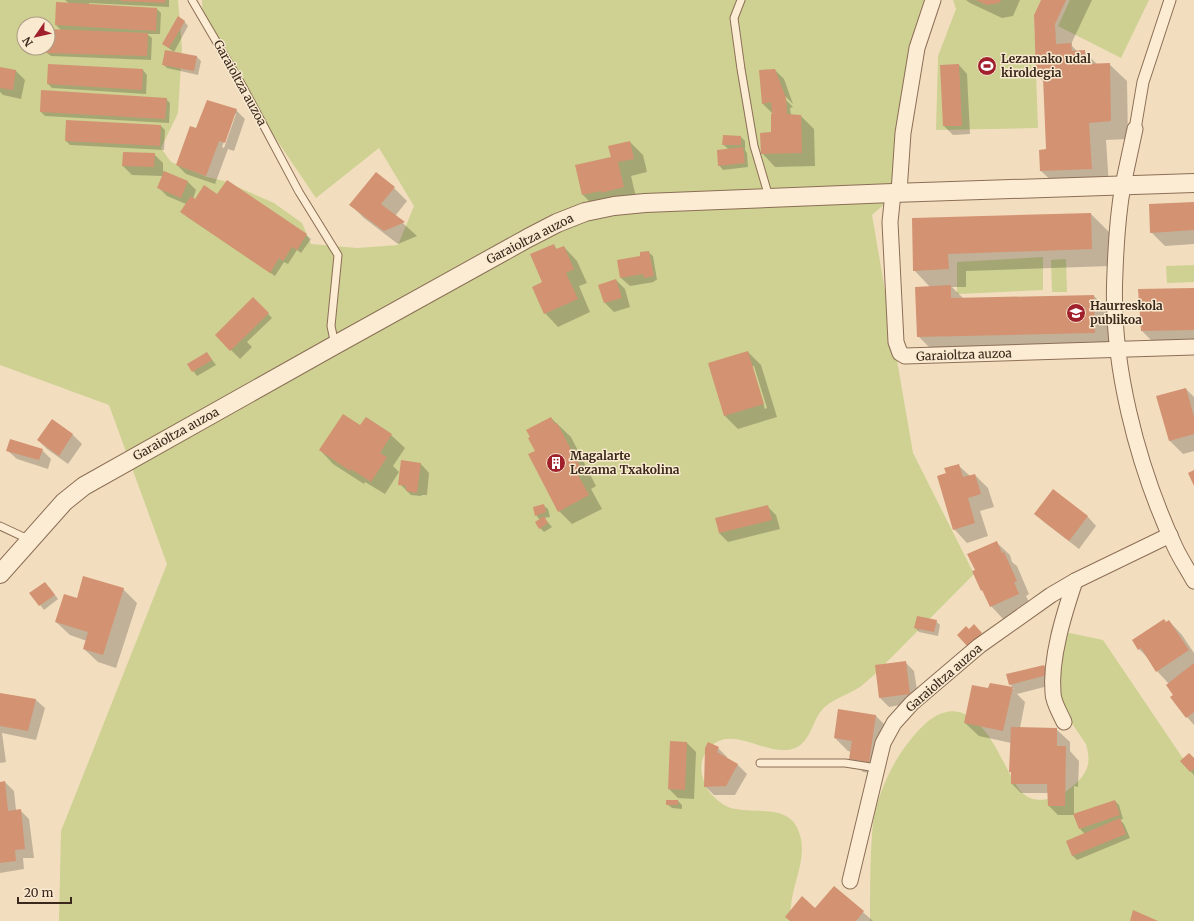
<svg xmlns="http://www.w3.org/2000/svg" width="1194" height="921" viewBox="0 0 1194 921" font-family="Merriweather,serif">
  <style>
    .green { fill: #ced192; fill-rule: evenodd }
    .shadow { fill: #0003; fill-rule: evenodd }
    .building { fill: #d39272 }
    .lines { fill: none; stroke-linecap: round; stroke-linejoin: round }
    .service-casing { stroke: #8c6e56; stroke-width: 9 }
    .pedestrian-casing { stroke: #8c6e56; stroke-width: 13 }
    .minor-casing { stroke: #8c6e56; stroke-width: 17 }
    .tertiary-casing { stroke: #8c6e56; stroke-width: 20 }
    .service { stroke: #fcecd3; stroke-width: 7 }
    .pedestrian { stroke: #fcecd3; stroke-width: 11 }
    .minor { stroke: #fcecd3; stroke-width: 15 }
    .tertiary { stroke: #fcecd3; stroke-width: 18 }
    .labels { text-anchor: middle; stroke-width: 3; stroke-linejoin: round; paint-order: stroke }
    .poi-label { font-size: 12px; font-weight: bold; fill: #3a281c; stroke: #f8e9cf; text-anchor: start }
    .street-label { font-size: 12px; fill: #3a281c; stroke: #f8e9cf }
  </style>
  <rect width="100%" height="100%" fill="#f2debf"/>
  <g class="green">
    <path d="M0,0H178L182,48L178,113L161,148L171,162L207,177L224,181L274,203L302,223L311,244L357,248L398,245L414,206L379,148L316,198L276,139L203,23L202,0H926L906,65L902,134L904,187L872,215L913,453L974,574L874,675C869,679 865,683 860,687C848,695 831,699 821,711C813,721 811,738 799,746C771,763 733,720 708,749C701,758 700,768 703,778C704,784 708,791 713,796C719,802 727,808 736,809C760,814 791,803 800,835C807,859 793,882 791,906C790,911 791,916 792,921H59L61,831L167,564L109,405L0,365ZM24,24H48V48H24Z"/>
    <path d="M953,0H1041L1034,15L1038,128L936,130L938,56L956,9Z"/>
    <path d="M1070,0H1149L1121,58L1058,26Z"/>
    <path d="M1043,257V290L957,294V262Z"/>
    <path d="M1066,259L1067,292H1052L1051,260Z"/>
    <path d="M1194,265V282L1167,283L1166,266Z"/>
    <path d="M1051,629L1103,640L1182,757L1194,767V921H870C870,898 870,875 871,851C872,838 872,825 875,812C883,780 900,748 923,726C934,715 949,707 965,714C986,723 1000,756 1011,776C1015,783 1019,791 1025,795C1044,810 1080,787 1087,768C1090,760 1088,751 1086,744L1055,699L1048,669Z"/>
  </g>
  <g class="shadow">
    <path d="M65,0H169V7L89,3V5L157,9L161,13L160,34H147L152,38L151,60L51,56L46,52L47,48H48V30L62,31L56,25L70,4Z"/>
    <path d="M966,0H1020L1013,16L1002,18L970,3Z"/>
    <path d="M1042,0H1092L1072,42V46L1077,51H1084L1097,64H1109L1127,81L1128,139L1106,140L1109,186L1059,188L1041,171L1047,150L1044,82L1037,75Z"/>
    <path d="M184,21L188,26L174,52L163,44Z"/>
    <path d="M197,57L201,61L198,75L167,68L163,64Z"/>
    <path d="M49,65L143,70L147,75L146,94L52,88L48,84Z"/>
    <path d="M959,65L967,74L970,134L953,135L944,126Z"/>
    <path d="M0,68L16,71L25,80L21,99L3,95L0,92Z"/>
    <path d="M775,70L784,79L793,104L785,96V99L793,107L790,108L791,115L801,116L814,129L815,166L775,167L762,153L772,133L774,115L763,104L760,71Z"/>
    <path d="M166,99L170,103L169,123L45,116L41,112Z"/>
    <path d="M236,110L245,119L234,151L228,149L215,184L186,174L177,165L197,130ZM234,114H236L224,148L222,147Z"/>
    <path d="M67,121L161,126L165,130L164,150L70,145L66,141Z"/>
    <path d="M741,137L745,141V150L747,153L748,167L723,170L719,165L729,150L723,144Z"/>
    <path d="M630,142L643,155L647,172L631,176L637,201L596,208L583,195L612,158Z"/>
    <path d="M154,154L163,163V171L188,182L196,190L193,199L195,201L217,196L227,181L306,235L311,239L301,253L297,250L288,264L284,262L275,276L186,216V204L167,196L158,187L163,176L132,175L123,166Z"/>
    <path d="M394,188L407,201L395,216L417,236L398,244L364,218L351,205Z"/>
    <path d="M1194,203V244L1165,246L1151,232Z"/>
    <path d="M1091,214L1109,232L1110,266L966,271V287H952L964,299L1094,296L1112,314V350L936,354L918,336L930,287L914,270L913,219Z"/>
    <path d="M553,245L558,250L564,247L577,261L587,283L579,286L590,312L558,327L545,313L543,283Z"/>
    <path d="M648,252L653,256L657,280L654,281V282L630,286L621,278L641,257Z"/>
    <path d="M616,280L625,289L630,307L614,312L605,303L600,285Z"/>
    <path d="M1194,289V348L1160,349L1142,331Z"/>
    <path d="M253,298L272,318L247,342L252,347L240,359L216,335Z"/>
    <path d="M748,352L761,365L777,417L738,429L725,416ZM752,366H754L767,408L765,409Z"/>
    <path d="M207,353L216,365L197,376L188,364Z"/>
    <path d="M1186,389L1194,397V451L1183,454L1169,440Z"/>
    <path d="M551,418L571,437L596,486L591,489L602,509L572,524L559,511L536,451Z"/>
    <path d="M52,420L73,435L82,444L68,464L47,449L38,440Z"/>
    <path d="M360,426L391,435L405,448L393,466L399,472L385,494L365,482L364,484L333,464L320,450Z"/>
    <path d="M42,450L51,459L48,469L17,459L8,451Z"/>
    <path d="M421,464L429,473L427,495H422L421,496L411,495L400,484Z"/>
    <path d="M958,465L970,476L975,475L988,488L994,507L980,511L988,536L967,543L954,529L947,474Z"/>
    <path d="M1053,491L1088,517L1096,526L1079,549L1044,522L1035,513Z"/>
    <path d="M543,505L548,509L550,517L544,518L552,527L544,532L540,528V520L536,515Z"/>
    <path d="M767,506L776,515L780,529L728,542L719,533Z"/>
    <path d="M996,542L1010,555L1012,562L1017,566L1029,594L1026,596L1032,608L1004,620L991,606L985,594L982,590L976,571Z"/>
    <path d="M49,587L58,599L44,610L31,593Z"/>
    <path d="M123,589L137,603L116,668L98,662L84,649L87,641L70,635L56,622L77,599Z"/>
    <path d="M936,621L940,625L938,636L919,632L915,627Z"/>
    <path d="M1169,621L1182,635L1194,653V725L1187,717L1174,695L1169,684L1157,671L1149,659L1139,649Z"/>
    <path d="M905,662L914,671L919,702L889,707L880,698Z"/>
    <path d="M1044,666L1053,675L1056,684L1017,694L1025,702L1020,728L1056,729L1070,742V751L1079,761L1078,787L1074,786V815H1058L1049,806V793H1021L1012,784V773L1010,772L1011,743L979,736L965,723L989,690L990,684L1014,689L1010,684Z"/>
    <path d="M0,694L36,700L45,708L36,740L2,733L6,762L0,763Z"/>
    <path d="M839,710L876,716L889,729L882,775L863,772L850,759L851,752L848,751L835,738Z"/>
    <path d="M671,742L687,743L696,752L694,799L678,798L669,789Z"/>
    <path d="M718,748L727,757V759L738,765L747,774L735,795H714L705,786L706,749Z"/>
    <path d="M1194,759V775L1181,762Z"/>
    <path d="M5,782L14,791L16,810H20L29,819L34,858H23L24,869L0,873V783Z"/>
    <path d="M678,801L682,805V809L672,808L667,804Z"/>
    <path d="M1115,801L1119,805L1123,819L1120,820L1124,824L1130,838L1077,860L1073,856L1067,841L1085,834L1080,829Z"/>
    <path d="M834,887L873,921H790L815,909Z"/>
  </g>
  <g class="building">
    <path d="M121,0H165V3L121,1Z"/>
    <path d="M976,0H1001L999,3L987,5Z"/>
    <path d="M1041,0H1066L1055,24L1056,44L1071,43L1072,51L1085,50V64L1110,63L1111,121L1089,123L1092,169L1040,171L1039,150L1046,149L1043,77L1036,76L1034,15Z"/>
    <path d="M56,2L157,8L156,31L55,25Z"/>
    <path d="M178,16L185,21L169,48L162,44Z"/>
    <path d="M48,29L148,33L147,56L45,53L46,48H48Z"/>
    <path d="M165,50L197,56L194,71L162,65Z"/>
    <path d="M48,64L143,69L142,90L47,84Z"/>
    <path d="M959,64L962,126H943L940,65Z"/>
    <path d="M0,67L16,70L13,90L0,88Z"/>
    <path d="M775,69L786,98L787,114L801,115L802,153L761,154L760,133L771,132V114H772L771,102L762,104L759,70Z"/>
    <path d="M41,90L167,98L165,119L40,112Z"/>
    <path d="M207,100L237,109L225,143L219,141L206,176L176,165L190,126L196,128Z"/>
    <path d="M66,120L161,125L160,146L65,141Z"/>
    <path d="M723,135L741,136V145H722Z"/>
    <path d="M630,141L634,159L618,162L624,187L601,193V191L582,195L575,165L611,157L608,146Z"/>
    <path d="M743,147L745,163L718,166L717,150Z"/>
    <path d="M123,152L155,153L154,167L122,166Z"/>
    <path d="M164,171L188,181L181,198L157,188Z"/>
    <path d="M376,172L395,187L381,204L405,222L384,231L349,205Z"/>
    <path d="M227,180L307,234L297,250L292,247L283,261L279,258L270,273L180,212L191,196L195,199L204,185L217,194Z"/>
    <path d="M1194,202V230L1150,233L1149,204Z"/>
    <path d="M1091,213L1092,249L948,254L949,269L913,271L912,218Z"/>
    <path d="M554,244L556,249L564,246L574,269L566,273L578,299L544,314L532,287L542,282L530,254Z"/>
    <path d="M649,251L654,276L644,278L643,274L620,278L617,260L640,256V252Z"/>
    <path d="M616,279L622,298L604,303L598,285Z"/>
    <path d="M951,285V298L1094,295L1095,333L917,337L915,287Z"/>
    <path d="M1194,288V330L1141,331L1138,289Z"/>
    <path d="M253,297L269,313L230,351L215,335Z"/>
    <path d="M748,351L764,404L724,416L708,363Z"/>
    <path d="M207,352L212,360L192,372L187,364Z"/>
    <path d="M1186,388L1194,417V434L1169,441L1156,396Z"/>
    <path d="M343,414L360,425L366,417L392,434L380,453L387,457L371,482L351,469L350,471L319,450Z"/>
    <path d="M551,417L555,424L557,423L583,472L578,475L589,495L558,512L528,454L535,451L528,438L530,437L526,430Z"/>
    <path d="M52,419L73,434L59,456L37,440Z"/>
    <path d="M10,439L43,449L39,460L6,451Z"/>
    <path d="M401,460L421,463L417,493L406,491V486L398,485Z"/>
    <path d="M959,464L963,477L975,474L981,494L968,498L975,523L953,530L937,476L946,473L944,468Z"/>
    <path d="M1194,470V486L1188,473Z"/>
    <path d="M1053,489L1088,516L1069,541L1034,514Z"/>
    <path d="M544,504L546,512L535,516L533,507Z"/>
    <path d="M768,505L772,520L719,533L715,518Z"/>
    <path d="M544,516L548,523L539,529L535,522Z"/>
    <path d="M997,541L1002,553L1004,552L1017,581L1014,582L1019,594L990,607L982,590L981,591L972,571L975,570L967,554Z"/>
    <path d="M83,576L124,588L103,655L83,649L88,632L55,622L64,594L77,598Z"/>
    <path d="M45,582L55,595L39,606L29,593Z"/>
    <path d="M917,616L937,620L934,632L914,628Z"/>
    <path d="M1164,619L1166,622L1169,620L1189,650L1156,672L1141,648L1138,650L1132,640Z"/>
    <path d="M974,624L982,633L968,647L957,635L966,626L969,629Z"/>
    <path d="M906,661L910,694L879,698L875,665Z"/>
    <path d="M1194,663V712L1186,718L1170,697L1173,695L1166,685Z"/>
    <path d="M1044,665L1047,675L1009,685L1006,674Z"/>
    <path d="M990,683L1013,687L1003,731L964,723L972,685L988,688Z"/>
    <path d="M0,693L36,699L28,731L0,726Z"/>
    <path d="M838,709L876,715L869,762L849,759L852,741L834,738Z"/>
    <path d="M1011,727L1057,728V746H1066L1065,806H1048L1047,784H1011V772H1009Z"/>
    <path d="M670,741L687,742L685,790L668,789Z"/>
    <path d="M708,742L719,747L717,752L738,764L726,786L704,787L705,748Z"/>
    <path d="M1189,753L1194,758V769L1190,772L1180,761Z"/>
    <path d="M5,781L8,811L21,809L25,849L15,850L16,861L0,863V782Z"/>
    <rect x="666" y="800" width="12" height="5"/>
    <path d="M1115,800L1120,815L1079,829L1073,814Z"/>
    <path d="M1120,818L1126,834L1072,856L1066,841Z"/>
    <path d="M834,886L864,911L856,921H790L785,917L802,896L815,908Z"/>
    <path d="M1133,910L1158,921H1130Z"/>
  </g>
  <g class="lines">
    <defs>
      <g id="service">
        <path d="M192,0L243,87L299,192L338,255L331,326L335,345"/>
        <path d="M741,0L734,18L741,69L754,146L769,197"/>
        <path d="M0,526L30,540"/>
        <path d="M760,763H845L877,768"/>
      </g>
      <path id="pedestrian" d="M1135,129L1143,82L1170,0"/>
      <g id="minor">
        <path d="M1135,129C1131,147 1127,166 1123,185C1118,213 1116,243 1115,272C1110,362 1137,465 1175,547C1180,558 1188,570 1194,581"/>
        <path d="M899,192L903,133L917,48L933,0"/>
        <path d="M893,193L890,222L896,342L900,353L905,356L1194,347"/>
        <path d="M1064,722C1060,713 1053,702 1053,693C1050,658 1064,614 1075,581"/>
        <path d="M850,881L883,743L894,723L912,703L979,646L1051,595L1075,581L1170,535"/>
      </g>
      <path id="tertiary" d="M0,574L64,502L84,486L335,345L528,238L557,223L585,212L614,206L645,203L893,193L1194,183"/>
    </defs>
    <use href="#service" class="service-casing"/>
    <use href="#pedestrian" class="pedestrian-casing"/>
    <use href="#minor" class="minor-casing"/>
    <use href="#tertiary" class="tertiary-casing"/>
    <use href="#service" class="service"/>
    <use href="#pedestrian" class="pedestrian"/>
    <use href="#minor" class="minor"/>
    <use href="#tertiary" class="tertiary"/>
  </g>
  <defs>
    <symbol id="stadium-disc" viewBox="-11 -11 22 22"><circle r="9.5" fill="#a0202c" stroke="#f8e9cf"/><path d="M0-5a6.5 5 0 1 0 0 10a6.5 5 0 1 0 0-10ZM-3.5-1.8h7v3.6h-7Z" fill="#fff"/></symbol>
    <symbol id="school-disc" viewBox="-11 -11 22 22"><circle r="9.5" fill="#a0202c" stroke="#f8e9cf"/><path d="M0-5L7-2L0 1L-7-2ZM-4 1L0 2.5L4 1V4Q0 6-4 4Z" fill="#fff"/></symbol>
    <symbol id="building-disc" viewBox="-11 -11 22 22"><circle r="9.5" fill="#a0202c" stroke="#f8e9cf"/><path d="M-4-6H4V6H1V3H-1V6H-4ZM-2.5-4.3h1.7v1.8h-1.7ZM.8-4.3h1.7v1.8H.8ZM-2.5-1h1.7V.8h-1.7ZM.8-1h1.7V.8H.8Z" fill="#fff"/></symbol>
  </defs>
  <g fill-rule="evenodd">
    <use href="#stadium-disc" x="976" y="55" width="22" height="22"/>
    <use href="#school-disc" x="1065" y="302" width="22" height="22"/>
    <use href="#building-disc" x="545" y="452" width="22" height="22"/>
  </g>
  <g class="labels">
    <g class="poi-label">
      <text x="1001" y="63">Lezamako udal<tspan x="1001" dy="14">kiroldegia</tspan></text>
      <text x="1090" y="310">Haurreskola<tspan x="1090" dy="14">publikoa</tspan></text>
      <text x="570" y="460">Magalarte<tspan x="570" dy="14">Lezama Txakolina</tspan></text>
    </g>
    <g class="street-label">
      <text transform="translate(240 83) rotate(61)" y="4">Garaioltza auzoa</text>
      <text transform="translate(530 239) rotate(-27)" y="4">Garaioltza auzoa</text>
      <text transform="translate(964 355) rotate(-2)" y="4">Garaioltza auzoa</text>
      <text transform="translate(176 434) rotate(-29)" y="4">Garaioltza auzoa</text>
      <text transform="translate(944 678) rotate(-41)" y="4">Garaioltza auzoa</text>
    </g>
  </g>
  <g transform="translate(36 36) rotate(236)"><circle r="19" fill="#f8e9cf" stroke="#ac9c87"/>
  <path d="M0-3L7 15L0 10L-7 15Z" fill="#a0202c"/>
  <text y="-6" font-size="11" font-weight="bold" text-anchor="middle" fill="#3a281c">N</text>
  </g>
  <path d="M18 897v6h53v-6" fill="none" stroke="#3a281c" stroke-width="2"/>
  <text x="24" y="897" font-size="12" fill="#3a281c" stroke="#f8e9cf" stroke-width="3" paint-order="stroke">20 m</text>
</svg>
